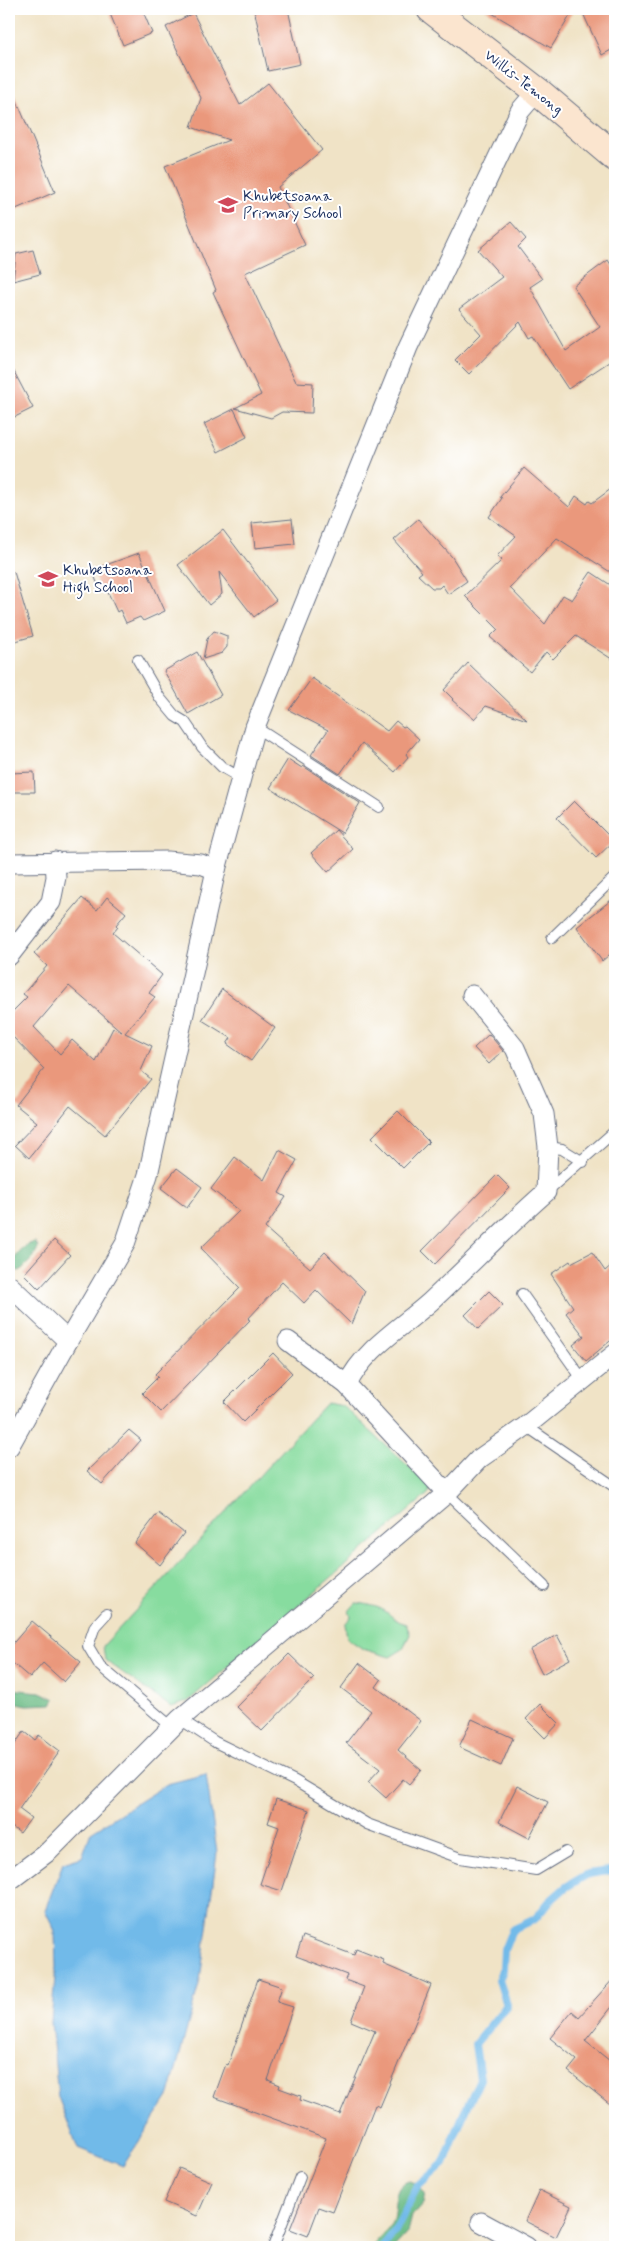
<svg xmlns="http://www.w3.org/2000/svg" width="624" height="2256" viewBox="0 0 624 2256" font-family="Mynerve,sans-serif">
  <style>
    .green { fill: #87dc9f; stroke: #51867e }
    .forest { fill: #6dbc86; stroke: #447672 }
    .water { fill: #71bae9; stroke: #4674a4 }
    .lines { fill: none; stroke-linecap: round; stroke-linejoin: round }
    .stream { stroke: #71bae9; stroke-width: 8 }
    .building { fill: #ea987c; fill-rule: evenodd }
    .lane-casing { stroke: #666e82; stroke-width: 12 }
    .street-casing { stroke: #666e82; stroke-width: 21 }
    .secondary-casing { stroke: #666e82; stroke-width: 30 }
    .lane { stroke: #fff; stroke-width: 10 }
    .street { stroke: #fff; stroke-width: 19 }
    .secondary { stroke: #fbe5cf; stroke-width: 28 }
    .labels { text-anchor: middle; stroke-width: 4; stroke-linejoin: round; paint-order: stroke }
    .street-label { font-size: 15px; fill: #1b2f5e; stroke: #fff }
    .poi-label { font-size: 15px; fill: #1b2f5e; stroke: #fff; text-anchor: start }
  </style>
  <rect width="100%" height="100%" fill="#fff"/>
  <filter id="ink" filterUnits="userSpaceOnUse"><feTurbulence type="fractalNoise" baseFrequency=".02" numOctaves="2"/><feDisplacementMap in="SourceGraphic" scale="10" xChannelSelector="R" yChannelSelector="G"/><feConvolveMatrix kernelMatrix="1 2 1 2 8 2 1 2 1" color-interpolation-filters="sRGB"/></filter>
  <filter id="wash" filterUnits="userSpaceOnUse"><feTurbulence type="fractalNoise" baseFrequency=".0096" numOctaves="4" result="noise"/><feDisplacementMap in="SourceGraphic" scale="20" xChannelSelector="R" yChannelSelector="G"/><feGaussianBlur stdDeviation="1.12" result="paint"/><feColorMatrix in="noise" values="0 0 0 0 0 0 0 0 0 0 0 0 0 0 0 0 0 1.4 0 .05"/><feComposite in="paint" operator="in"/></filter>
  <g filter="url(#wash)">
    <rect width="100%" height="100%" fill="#f0e3c6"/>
    <g class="green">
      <path d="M326,1403L343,1406L431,1487L428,1494L187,1702L171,1707L105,1660L103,1646Z"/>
      <path d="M356,1603C366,1604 377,1606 385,1611C393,1617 396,1621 406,1624L410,1634L403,1649L390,1657L363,1649L347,1638L345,1624L351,1617L349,1611Z"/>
    </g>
    <g class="forest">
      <path d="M35,1242L38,1248L33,1258L20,1271L13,1270L11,1264C17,1255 25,1244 35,1242Z"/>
      <path d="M9,1689L40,1692L55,1699L52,1704L27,1705L9,1701Z"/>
      <path d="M409,2181L413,2182L425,2193L423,2204L412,2216L408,2232L394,2247H372C377,2239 389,2231 392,2222C397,2208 391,2186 409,2181Z"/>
    </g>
    <path class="water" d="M206,1774L217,1853L200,1980L169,2095L123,2166L78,2148L58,2097L51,2022L56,1967L55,1931L45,1910L63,1863L82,1857L91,1832L167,1784Z"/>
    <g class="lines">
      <path class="stream" d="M382,2247L395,2231L417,2187L444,2163L462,2118L480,2079L475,2044L507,2005L499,1980L503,1970L504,1950L512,1930L535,1919L549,1902L566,1887L588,1874L615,1870"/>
    </g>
    <g id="blocks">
      <g class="building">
        <path d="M108,9H142L152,33L123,45Z"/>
        <path d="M254,9H288L300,64L268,71Z"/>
        <path d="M485,9H574L551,48Z"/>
        <path d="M581,9H615V48L602,55Z"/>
        <path d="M193,13L240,105L268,83L322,150L278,187L305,245L245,273L296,382L313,383L312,413L282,412L271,418L235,408L261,395L213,292L216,290L165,166L229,140L191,127L201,98L166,27Z"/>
        <path d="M9,82L55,192L9,212Z"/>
        <path d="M511,222L526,239L518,247L542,279L530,287L566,351L600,327L573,286L608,260L615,271V358L568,389L533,336L529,338L520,322L469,374L455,360L481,334L459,309L502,277L478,250Z"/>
        <path d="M33,250L40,274L13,281L16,254Z"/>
        <path d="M9,362L33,408L15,417L9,406Z"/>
        <path d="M234,409L247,437L218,452L204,424Z"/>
        <path d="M524,468L569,507L576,496L587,504L589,501L592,503L615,486V575L557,538L510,588L545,624L563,595L572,600L591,572L615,588V661L576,636L553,659L546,652L530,672L490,637L498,629L465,596L502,560L497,556L516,536L489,517L502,498L500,497Z"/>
        <path d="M292,519L295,544L255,548L252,523Z"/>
        <path d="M418,519L452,557L467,581L448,594L442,585L439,588H432L418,575L422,572L394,540Z"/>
        <path d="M223,530L276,600L254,617L219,572L222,594L209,605L178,565Z"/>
        <path d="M139,553L165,611L143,621L140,617L126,623L120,610L117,612L106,588L100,590L92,570Z"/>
        <path d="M14,572L33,636L9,643V573Z"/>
        <path d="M214,631L227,636V647L222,653L203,659L207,639Z"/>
        <path d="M197,652L221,695L188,714L164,671Z"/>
        <path d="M468,663L527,720L486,706L474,719L452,700L453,699L444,690Z"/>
        <path d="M312,678L387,731L396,721L403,727L405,726L419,739L406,754L408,757L395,772L362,743L340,774L311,755L328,730L289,710Z"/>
        <path d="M288,759L302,768L303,766L360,803L342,833L270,788Z"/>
        <path d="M34,772L35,792H9V773Z"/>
        <path d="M574,801L614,841L596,858L557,818Z"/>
        <path d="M336,830L353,849L328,872L311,853Z"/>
        <path d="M107,897L126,913L116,925L118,927L113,933L162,975L149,993L155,997L125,1033L152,1046L141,1071L151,1079L105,1135L70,1106L29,1158L15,1145L37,1122L16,1105L44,1069L9,1033V1015L27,997L23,994L47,966L34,954L82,898L97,910ZM69,986L122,1032L113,1028L96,1062L72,1040L60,1054L34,1027Z"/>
        <path d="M615,897V950L602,961L577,927Z"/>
        <path d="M222,989L275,1028L251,1061L227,1044L231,1038L202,1020Z"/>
        <path d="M489,1034L503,1051L489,1064L474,1048Z"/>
        <path d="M398,1111L429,1142L403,1168L372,1137Z"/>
        <path d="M279,1150L297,1160L279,1193L286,1197L265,1228L310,1268L325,1252L365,1291L351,1324L316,1290L304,1303L282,1282L248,1319L250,1320L161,1412L142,1393L158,1377L155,1374L240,1288L201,1248L239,1211L211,1189L235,1157L264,1180Z"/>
        <path d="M177,1168L202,1187L187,1208L161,1188Z"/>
        <path d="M497,1175L510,1188L435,1264L422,1251Z"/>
        <path d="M54,1240L70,1255L39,1289L24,1274Z"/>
        <path d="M592,1252L605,1271L615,1262V1337L586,1361L573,1345L584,1336L566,1313L573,1307L551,1274L570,1261L571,1263Z"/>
        <path d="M489,1291L503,1305L478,1329L465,1315Z"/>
        <path d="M273,1353L292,1373L243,1422L224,1402Z"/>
        <path d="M129,1430L141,1440L102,1484L87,1471Z"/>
        <path d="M158,1513L184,1533L160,1565L135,1543Z"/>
        <path d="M32,1621L81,1662L64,1682L43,1663L30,1678L9,1660V1648Z"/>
        <path d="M557,1635L570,1659L542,1674L530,1650Z"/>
        <path d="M289,1654L314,1678L262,1731L237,1707Z"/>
        <path d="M359,1663L381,1680L376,1687L421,1721L398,1750L421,1770L409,1784L403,1779L386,1798L368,1782L380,1769L346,1743L371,1711L341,1688Z"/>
        <path d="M540,1704L559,1723L545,1738L526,1719Z"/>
        <path d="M472,1719L513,1738L501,1766L459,1747Z"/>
        <path d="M24,1731L35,1740L39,1735L60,1751L19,1809L31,1818L20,1833L9,1825V1753Z"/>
        <path d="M517,1786L548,1802L529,1838L499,1822Z"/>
        <path d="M276,1799L309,1810L282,1891L260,1884L279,1827L268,1823Z"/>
        <path d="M303,1936L354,1955L356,1949L384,1960L383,1964L431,1985L380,2107L375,2105L333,2212L319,2207L308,2236L290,2229L326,2138L214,2097L226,2064L228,2065L258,1979L282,1987L277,2002L293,2007L268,2080L280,2085L279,2088L301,2096L300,2100L340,2114L375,2031L351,2021L364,1987L345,1980L347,1975L296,1956Z"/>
        <path d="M615,1977V2003L585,2041L615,2065V2108L568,2071L577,2060L550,2038L572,2011L579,2017Z"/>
        <path d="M179,2168L212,2182L197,2216L164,2202Z"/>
        <path d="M539,2190L571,2206L556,2237L525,2221Z"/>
      </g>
    </g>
  </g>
  <g filter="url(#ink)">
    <use href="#blocks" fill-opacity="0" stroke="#666e82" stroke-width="1"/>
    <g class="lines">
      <defs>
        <g id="lane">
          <path d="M138,660L160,698L175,716L185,722L202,747L222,767L241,778"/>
          <path d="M255,727L379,807"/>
          <path d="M552,938L615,877"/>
          <path d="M548,1147L562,1149L583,1162"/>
          <path d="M546,1192L615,1131"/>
          <path d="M522,1294L583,1380"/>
          <path d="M526,1426L615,1487"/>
          <path d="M447,1493L544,1586"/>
          <path d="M106,1614L95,1626L88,1646L100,1666L172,1727"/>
          <path d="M180,1719L215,1742L295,1781L367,1824L460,1858L536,1870L566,1852"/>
          <path d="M273,2247L300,2177"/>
        </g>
        <g id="street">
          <path d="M9,863L167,861L201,864L216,870"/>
          <path d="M9,956L51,902L56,877L55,861"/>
          <path d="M9,1285L68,1341"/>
          <path d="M288,1341L347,1385L447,1493"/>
          <path d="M347,1385C363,1350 402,1327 430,1302C469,1266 506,1227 546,1192L548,1147L544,1114L515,1048L472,995"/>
          <path d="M9,1447L68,1341L125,1244L148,1175L216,870L255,727L408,347L520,111L537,91"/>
          <path d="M9,1881L49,1851L180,1719L447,1493L479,1459L526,1426L615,1354"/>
          <path d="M481,2222L527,2247"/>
        </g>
        <path id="secondary" d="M431,9L537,91L615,157"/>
      </defs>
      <use href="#lane" class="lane-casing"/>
      <use href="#street" class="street-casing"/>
      <use href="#secondary" class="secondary-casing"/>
      <use href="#lane" class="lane"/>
      <use href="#street" class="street"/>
      <use href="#secondary" class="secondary"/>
    </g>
  </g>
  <defs>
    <symbol id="school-bare" viewBox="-9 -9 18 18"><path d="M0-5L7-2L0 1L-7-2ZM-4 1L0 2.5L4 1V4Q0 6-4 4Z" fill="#d1495b" stroke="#fff" stroke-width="2.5" paint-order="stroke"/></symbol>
  </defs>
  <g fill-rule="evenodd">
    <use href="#school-bare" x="214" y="191" width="28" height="28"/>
    <use href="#school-bare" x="34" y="565" width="28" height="28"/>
  </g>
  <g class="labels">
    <g class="street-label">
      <text transform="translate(524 82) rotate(38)" y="5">Willis-Temong</text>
    </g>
    <g class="poi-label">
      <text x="243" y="201">Khubetsoana<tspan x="243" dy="17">Primary School</tspan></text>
      <text x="63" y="575">Khubetsoana<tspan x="63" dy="17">High School</tspan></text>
    </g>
  </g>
  <rect width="624" height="2256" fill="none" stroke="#fff" stroke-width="30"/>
</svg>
